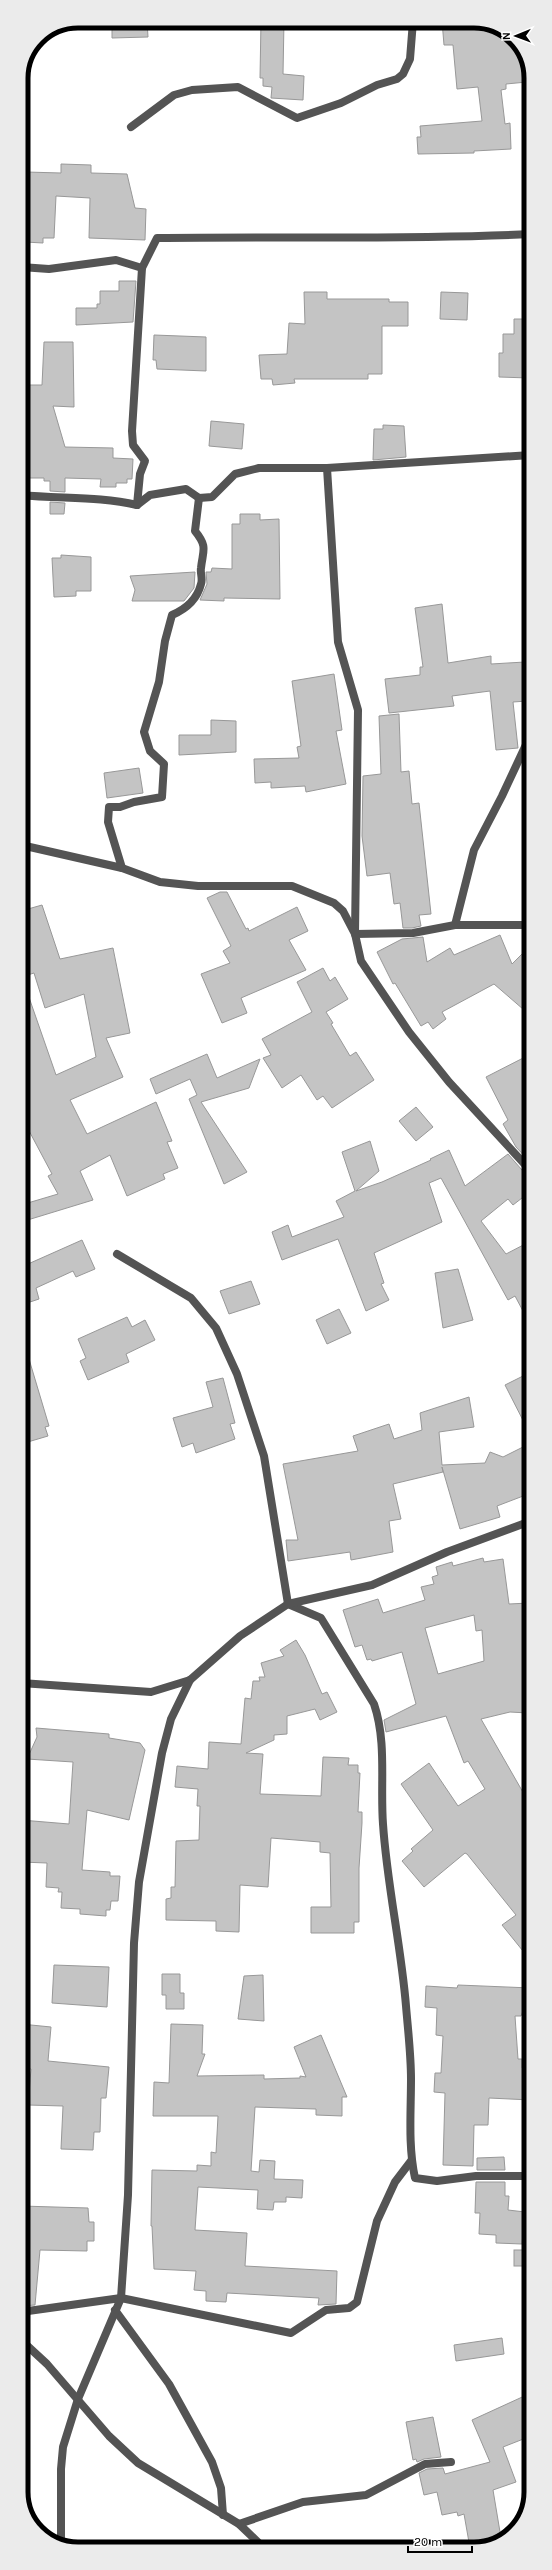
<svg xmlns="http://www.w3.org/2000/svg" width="552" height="2570" viewBox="0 0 552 2570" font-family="Karla,sans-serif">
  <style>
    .building { fill: #c4c4c4; stroke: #989898; fill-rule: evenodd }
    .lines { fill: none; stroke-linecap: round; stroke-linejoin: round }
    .minor { stroke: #545454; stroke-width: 8 }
    .rim { fill: none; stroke: #000; stroke-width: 5 }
  </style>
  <rect width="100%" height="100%" fill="#fff"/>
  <g class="building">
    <path d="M112,21H147L148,37L112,38Z"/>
    <path d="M261,21H284L283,74L304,76L303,100L271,98L272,87L263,86V78H260Z"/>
    <path d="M442,21H482L514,37L525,59L527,82L506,84V89L501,90L505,124L510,123L511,149L474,151V153L418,154L417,137H421L420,126L482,121L478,87L457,89L453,45H444Z"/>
    <path d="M61,164L91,165V173L127,174L135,208L146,209L145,240L89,238L90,198L56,196L54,238H43V243L25,242L26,172L61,173Z"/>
    <path d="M119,281H136L133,322L76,325V308H97V304H100V291H119Z"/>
    <path d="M304,292H327V299H389V302H408V326H382V374H368V379H294L295,383L273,385L272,379H261L259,355L287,354L289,323L305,324Z"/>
    <path d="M441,292L468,293L467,320L440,319Z"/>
    <path d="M514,319H531L529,378L499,377V353H503V334H514Z"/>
    <path d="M154,335L206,337V371L157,369L156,360H153Z"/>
    <path d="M44,342H73L74,407L53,406L65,447L113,448V458L133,459L132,479H127V483H116V487H100L101,479L65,478V492L50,491V481H44V478H21V385H42Z"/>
    <path d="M211,421L244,424L242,449L209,446Z"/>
    <path d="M383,425L404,426L406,457L373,460L374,429H383Z"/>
    <path d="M50,502L65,503L64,514H50Z"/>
    <path d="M240,514H260V520L279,519L280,599L224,598V601L200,600L207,584L206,572H211L212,568L232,569V524H240Z"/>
    <path d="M61,555L91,557V591H76V596L54,597L52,558H61Z"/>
    <path d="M195,572L194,588L184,601H132L135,590L130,576Z"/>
    <path d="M442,604L448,663L491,656V664L525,662L527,701L513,702L518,748L496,750L490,691L452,696L454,706L389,713L385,679L420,675V667H423L415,608Z"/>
    <path d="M334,674L342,730L336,731L346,784L306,792L305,786L271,788V782L255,783L254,759L299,758L297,747L301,746L292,681Z"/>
    <path d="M399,714L401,772L409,771L412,804L419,803L431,914L419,915L421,926L412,928H403L400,903L394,904L390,873L367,876L362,836L363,776L381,774L379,716Z"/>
    <path d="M211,720L236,721V752L179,755V735H211Z"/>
    <path d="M139,768L143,793L107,798L104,773Z"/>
    <path d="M220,892H227L246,929L248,928L249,931L297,907L308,931L289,940L306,970L241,998L247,1013L222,1023L201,974L230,963L223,951L231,946L207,898Z"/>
    <path d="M42,905L60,959L113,948L130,1033L106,1038L123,1077L70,1100L87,1134L156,1102L172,1141L167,1142L178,1168L163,1174L165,1179L127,1196L110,1155L80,1171L93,1200L21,1222V1205L58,1194L48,1176L52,1174L27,1127L21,1130V984L24,983L56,1075L96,1057L84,994L45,1008L34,973L21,977V911Z"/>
    <path d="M500,935L512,964L531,945V1016L494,984L442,1012L446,1019L433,1029L428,1022L421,1026L395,983L393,984L377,952L402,939L423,937L427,962L450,948L454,955Z"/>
    <path d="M323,968L330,981L335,977L348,999L326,1012L333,1023L331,1024L350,1056L356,1052L374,1080L332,1108L323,1096L317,1100L301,1075L282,1088L263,1058L271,1055L262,1039L312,1012L297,982Z"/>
    <path d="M207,1054L217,1078L260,1059L249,1088L201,1102L247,1172L224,1184L189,1099L197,1095L190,1079L156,1094L150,1079Z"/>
    <path d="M531,1054V1163L516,1147L503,1124L508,1120L486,1077Z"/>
    <path d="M416,1107L433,1127L416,1141L399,1121Z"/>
    <path d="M370,1141L379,1171L356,1191L382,1182L431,1160L430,1159L449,1150L465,1186L508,1154L522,1170L531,1181V1191L513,1205L508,1199L481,1221L506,1254L531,1241V1326L515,1296L508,1300L441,1178L429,1183L442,1222L374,1253L384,1283L381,1284L389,1300L366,1311L338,1239L282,1260L272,1232L288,1225L292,1237L344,1217L336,1201L355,1191L342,1152Z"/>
    <path d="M82,1240L95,1269L76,1277L73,1271L36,1288L39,1299L21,1305V1255L25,1254L28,1264Z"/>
    <path d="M458,1269L473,1320L443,1328L435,1273Z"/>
    <path d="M251,1281L260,1304L229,1314L220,1291Z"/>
    <path d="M339,1309L351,1333L327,1344L316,1320Z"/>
    <path d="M127,1317L132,1327L145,1320L155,1340L126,1354L129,1362L88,1380L80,1361L86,1358L78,1339Z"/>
    <path d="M21,1349H26L49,1426L45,1427L48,1436L21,1444Z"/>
    <path d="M531,1372V1436L505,1385Z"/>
    <path d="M223,1378L235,1423L230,1424L235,1439L196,1453L193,1443L182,1447L173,1418L213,1407L206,1382Z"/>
    <path d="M469,1397L474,1427L439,1432L442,1465L485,1463L490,1452L503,1457L531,1443V1493L497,1506L500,1517L460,1529L442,1467L443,1472L393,1484L401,1519L389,1521L393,1552L351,1560L350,1552L288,1561L286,1540H298L283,1464L358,1451L353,1436L389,1424L394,1439L422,1430L420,1413Z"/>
    <path d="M483,1558L484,1562L503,1559L509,1604L529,1603L530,1645L528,1713L510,1712L481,1719L528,1801L524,1804L531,1814V1961L502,1925L516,1915L467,1854L465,1853L424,1887L402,1861L413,1851L411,1849L433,1830L401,1784L429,1763L458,1806L485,1789L468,1761L464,1763L446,1716L386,1732L384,1720L416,1704L402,1652L372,1661L371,1659L367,1660L362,1645L355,1647L343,1610L378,1599L383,1613L425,1600L421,1587L434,1584L432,1577L438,1575L436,1567L452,1562L453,1566ZM474,1615L476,1631L482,1630L484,1661L438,1674L425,1628Z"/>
    <path d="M296,1640L305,1655L322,1694L327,1692L337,1712L320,1720L315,1709L287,1716V1734L274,1735V1740L246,1753L263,1754L260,1794L321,1796L323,1757L349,1758L348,1765H358V1773H360L358,1812H362V1823L359,1868V1922H354V1933H311V1907H331L330,1853L320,1852V1842L271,1838L268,1887L240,1885L239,1932L216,1931V1921L166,1920V1899L171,1898V1887H175L176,1841L199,1840L200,1806H197L198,1789L175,1787L177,1766L208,1769L209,1742L241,1744L245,1698L251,1699L253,1681H260L259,1677H265L261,1663L284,1656L280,1650Z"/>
    <path d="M36,1728L109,1734V1738L140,1743L145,1750L129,1820L87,1810L82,1870L110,1872V1876H120L118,1901H111L110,1910H106V1916L80,1914V1909L61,1908L62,1892H58L59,1888L46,1887L47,1863L21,1862V1820L69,1824L73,1762L27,1759L37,1737Z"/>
    <path d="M54,1965L109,1967L107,2007L52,2003Z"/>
    <path d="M162,1974H180V1993H184V2009H166V1995H162Z"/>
    <path d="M263,1975L264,2021L238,2019L244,1976Z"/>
    <path d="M458,1985L531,1988V2011H523L521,2016H515L518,2059H522V2068H531V2100L489,2098L488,2125H474L473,2166L443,2165L445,2093L434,2092L435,2073H441L443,2036L436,2035L437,2008L425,2007L426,1986L457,1988Z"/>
    <path d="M21,2024L51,2027L48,2061L109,2067L106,2098H101L100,2132H94L93,2150L61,2149L63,2106L28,2105L31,2069L21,2068Z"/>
    <path d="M171,2024L203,2025L202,2054H205L197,2076L264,2075V2079L300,2078V2076L306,2077L294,2047L321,2035L347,2097H342V2116L316,2115V2109L255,2107L251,2171L259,2172L260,2160L275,2161L274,2179L303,2180L302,2198L286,2197V2202H274L273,2210L257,2209L258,2190L198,2187L195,2230L247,2233L245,2266L337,2271L336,2304L318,2305L319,2298L227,2293L226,2302L206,2301V2291L194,2290L196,2271L154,2269L152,2226H151L152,2170L197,2171V2165L211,2166V2152L216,2153L218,2116H153L154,2082L169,2083Z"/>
    <path d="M504,2157L505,2170H477V2158Z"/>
    <path d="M476,2182H505V2196H509L508,2210L525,2212L522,2244L496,2243V2235L479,2234L480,2213H475Z"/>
    <path d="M21,2206L88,2208L89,2222H94V2241H87V2251L40,2250L35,2305L21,2306Z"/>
    <rect x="514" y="2250" width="17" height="16"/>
    <path d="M502,2338L504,2354L456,2361L454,2345Z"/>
    <path d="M531,2393V2436L503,2447L516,2482L493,2490L501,2538L482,2548H470L464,2514L458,2516L457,2512L442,2515L437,2492L424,2495L419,2473L427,2469L443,2468L445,2474L490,2462L472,2420Z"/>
    <path d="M433,2417L441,2457L424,2459L417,2462L416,2459L413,2460L406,2422Z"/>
  </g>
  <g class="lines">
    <g class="minor">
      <path d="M131,127L174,95L192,90L238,87L297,118L341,103L377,85L397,79L403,74L410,59L413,21"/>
      <path d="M21,267L49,269L116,260L142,268L157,238C281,236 406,240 531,234"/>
      <path d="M327,468L338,642L358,710L355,934L413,933L455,925H531"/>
      <path d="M21,495C60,499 99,496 137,505L150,495L186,489L199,498L212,497L235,474L259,468H327L531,455"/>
      <path d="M137,505L140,474L145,461L133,445L132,431L142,268"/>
      <path d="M21,845L122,868L160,882L198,886H292L334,903L343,911L355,934L361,961L409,1032L449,1082L531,1171"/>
      <path d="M122,868L108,822L109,807H120L134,802L162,797L164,764L150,751L144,732L159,682L165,641L172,615C186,609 197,600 201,584C203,579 200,573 201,568C203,550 208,547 195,531L199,498"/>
      <path d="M455,925L474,850L502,796L531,734"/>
      <path d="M117,1254L191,1298L216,1328L237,1374L264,1456L288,1604L321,1618L374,1704C387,1742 380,1784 383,1824C387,1885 401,1945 406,2006C408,2030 411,2055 411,2079C411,2112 408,2146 415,2178L437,2181L476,2176H531"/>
      <path d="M21,1683L151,1692L190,1680L240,1636L288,1604L372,1585L447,1552L531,1521"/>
      <path d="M115,2310L169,2384L212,2462L221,2488L223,2515"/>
      <path d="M21,2312L121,2298L291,2333L326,2310L349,2308L357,2302L377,2221L395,2182L411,2161"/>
      <path d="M21,2340L47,2364L109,2436L138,2463L239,2524L265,2549"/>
      <path d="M239,2524L303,2502L366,2495L425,2464L451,2462"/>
      <path d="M61,2544V2469L63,2447L78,2399L121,2298L128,2195L134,1943L139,1882L162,1753L171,1719L190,1680"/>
    </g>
  </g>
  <path d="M0 0H552V2570H0ZM78 28H474A50 50 0 0 1 524 78V2492A50 50 0 0 1 474 2542H78A50 50 0 0 1 28 2492V78A50 50 0 0 1 78 28Z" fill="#ebebeb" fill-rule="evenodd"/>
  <path class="rim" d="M78 28H474A50 50 0 0 1 524 78V2492A50 50 0 0 1 474 2542H78A50 50 0 0 1 28 2492V78A50 50 0 0 1 78 28Z"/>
  <g transform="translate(516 36) rotate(269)" stroke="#ffffff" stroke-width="3" paint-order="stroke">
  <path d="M0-3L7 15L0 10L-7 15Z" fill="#000000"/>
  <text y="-6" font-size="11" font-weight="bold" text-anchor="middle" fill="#000000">N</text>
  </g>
  <path d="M408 2546v6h64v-6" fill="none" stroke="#000000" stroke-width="2"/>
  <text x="414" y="2546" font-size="12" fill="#000000" stroke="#ffffff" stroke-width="3" paint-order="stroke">20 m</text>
</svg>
